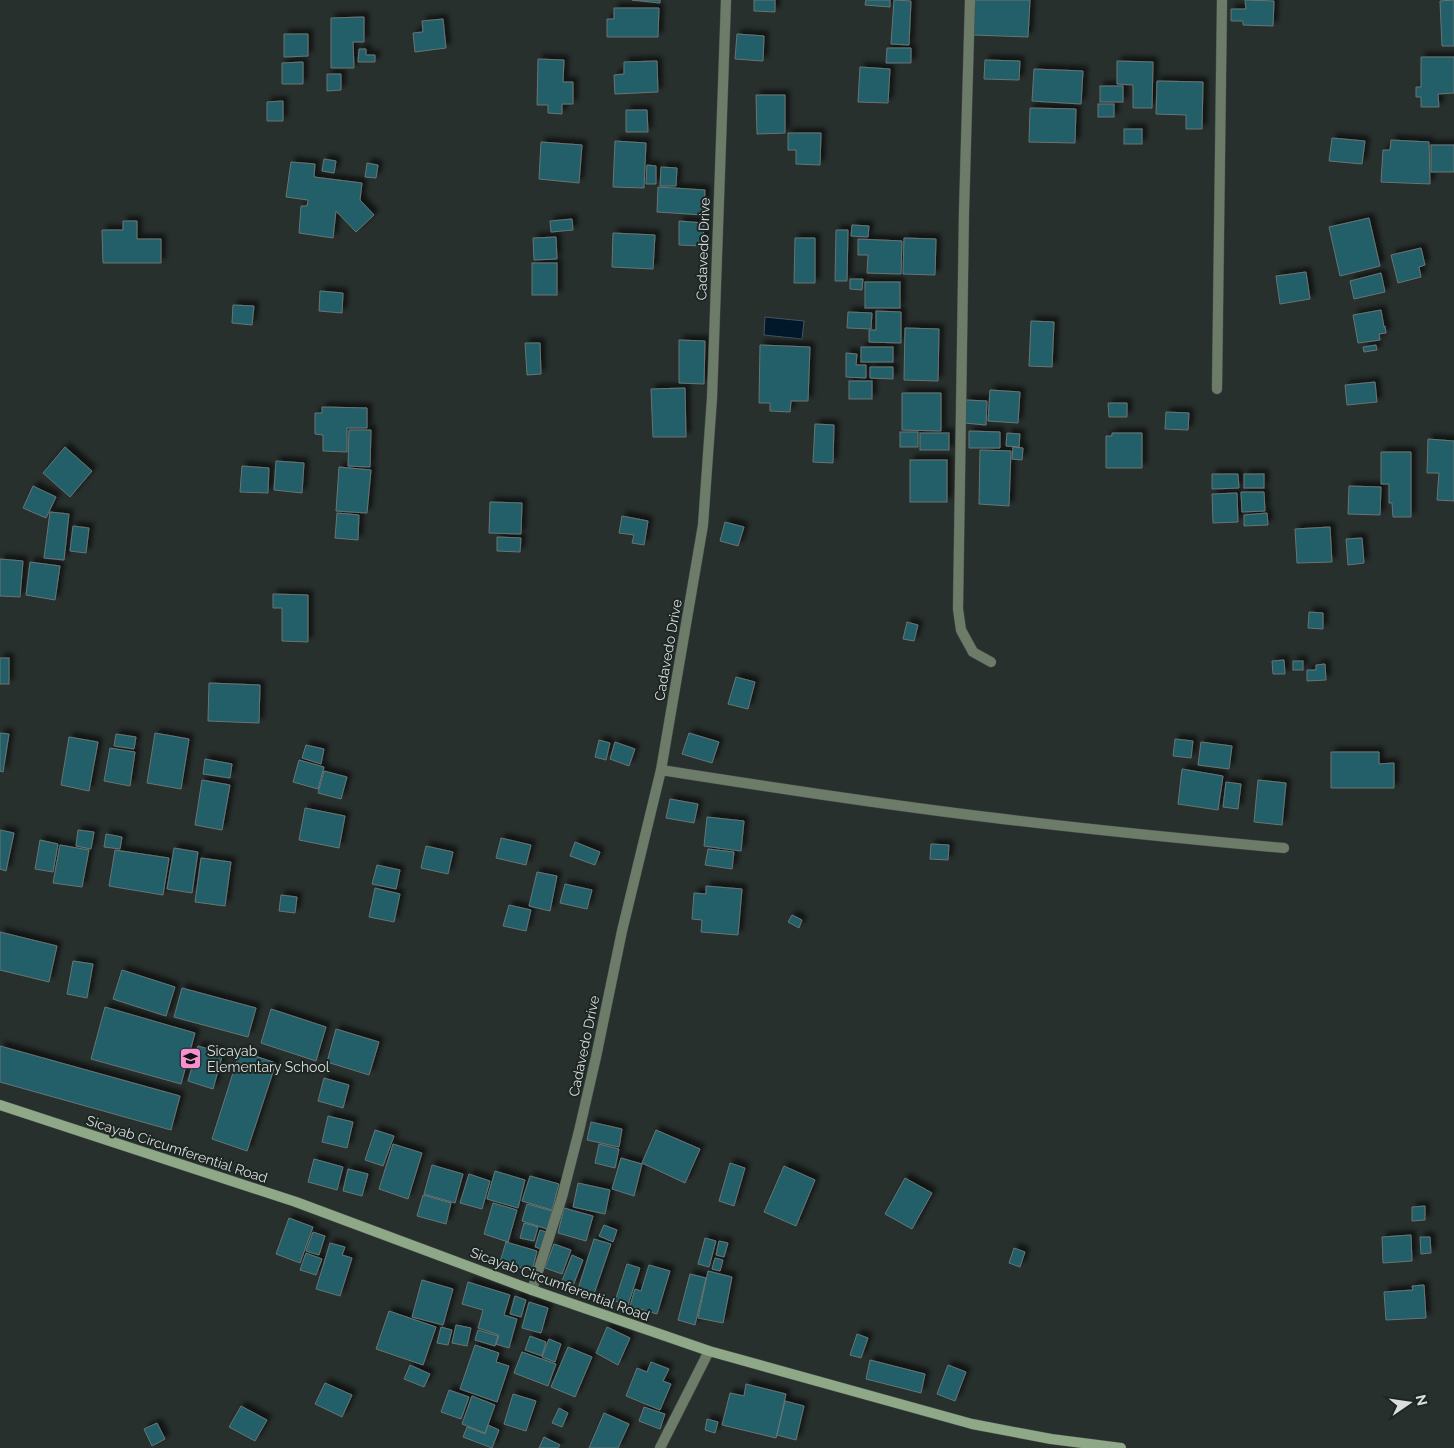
<svg xmlns="http://www.w3.org/2000/svg" width="1454" height="1448" viewBox="0 0 1454 1448" font-family="Raleway,sans-serif">
  <style>
    .water { fill: #001829; stroke: #41545f }
    .building { fill: #205f67; stroke: #697475; filter: url(#shadow) }
    .lines { fill: none; stroke-linecap: round; stroke-linejoin: round }
    .street-casing { stroke: #444c4a; stroke-width: 11 }
    .secondary-casing { stroke: #444c4a; stroke-width: 11 }
    .street { stroke: #6c7c68; stroke-width: 10 }
    .secondary { stroke: #8ea888; stroke-width: 10 }
    .labels { text-anchor: middle; stroke-width: 4; stroke-linejoin: round; paint-order: stroke }
    .street-label { font-size: 14px; fill: #dadfdd; stroke: #1e2624 }
    .poi-label { font-size: 14px; fill: #dadfdd; stroke: #1e2624; text-anchor: start }
  </style>
  <defs>
    <filter id="shadow"><feDropShadow dx="4.5" dy="-4.5" stdDeviation="2.5" flood-color="#0009"/></filter>
  </defs>
  <rect width="100%" height="100%" fill="#28302e"/>
  <path class="water" d="M765,317L804,321L802,339L764,335Z"/>
  <g class="building">
    <path d="M632,0H660V3Z"/>
    <path d="M754,0H775V12L754,11Z"/>
    <path d="M866,0H890V7L865,5Z"/>
    <path d="M894,0L911,1L909,45L891,44Z"/>
    <path d="M975,0H1030L1028,37L973,35Z"/>
    <path d="M1245,0L1274,1L1273,26L1243,25V21H1231V9H1246Z"/>
    <path d="M1454,0V46H1442L1440,1Z"/>
    <path d="M614,8H659L658,37H607V19H614Z"/>
    <path d="M364,17V42H353L354,68H331V18Z"/>
    <path d="M443,19L446,48L415,52L413,33L423,32L422,21Z"/>
    <path d="M284,34H308V56L284,57Z"/>
    <path d="M737,34L764,36L763,61L735,59Z"/>
    <path d="M887,48H911V63H886Z"/>
    <path d="M359,49H366V55H375V62H358Z"/>
    <path d="M1421,57H1454V93L1438,94L1439,107H1421V97H1416V87H1421Z"/>
    <path d="M538,59L564,60L563,82H573V104H562V114L548,113V105H537Z"/>
    <path d="M985,60L1020,61L1019,80L984,79Z"/>
    <path d="M657,61L658,92L615,94L614,75L624,74V62Z"/>
    <path d="M1117,61L1153,62L1152,108H1133V85L1117,84Z"/>
    <path d="M303,62V84H282V63Z"/>
    <path d="M860,67L890,69L888,103L858,102Z"/>
    <path d="M1034,69L1083,71L1081,104L1032,101Z"/>
    <path d="M327,74H341V90L327,91Z"/>
    <path d="M1157,81L1203,82L1202,129H1186V115L1156,114Z"/>
    <rect x="1100" y="86" width="23" height="16"/>
    <path d="M756,95H785V133L757,134Z"/>
    <path d="M283,101V121H267V102Z"/>
    <rect x="1098" y="104" width="16" height="13"/>
    <path d="M1030,108L1076,109L1075,143L1029,142Z"/>
    <path d="M626,110H647L648,132H626Z"/>
    <rect x="1124" y="129" width="18" height="15"/>
    <path d="M788,133H821L820,165L796,164V150H788Z"/>
    <path d="M1332,138L1365,141L1362,164L1329,161Z"/>
    <path d="M1391,140L1429,142L1430,184L1381,182L1383,150H1390Z"/>
    <path d="M615,141L646,143L644,188L613,187Z"/>
    <path d="M541,142L582,145L579,183L539,179Z"/>
    <rect x="1431" y="145" width="23" height="27"/>
    <path d="M324,159L336,161L334,173L322,171Z"/>
    <path d="M291,162L315,164L314,177L362,183L360,200L374,215L356,232L336,211L333,238L299,233L301,206H307L308,200L286,197Z"/>
    <path d="M367,163L378,165L376,178L365,177Z"/>
    <path d="M647,165L656,166V184H646Z"/>
    <path d="M661,167L677,168L676,186H660Z"/>
    <path d="M658,187L705,190L704,215L657,212Z"/>
    <path d="M1369,218L1380,266L1340,276L1329,227Z"/>
    <path d="M572,219L573,230L551,232L550,221Z"/>
    <path d="M123,221H137V239H161V263H103L102,230H123Z"/>
    <path d="M679,221L704,223L703,246L679,245Z"/>
    <path d="M852,225L869,226L868,237L851,236Z"/>
    <path d="M836,230H848L847,281H835Z"/>
    <path d="M613,233L655,235L653,269L612,267Z"/>
    <path d="M556,237L557,259L534,260L533,238Z"/>
    <path d="M795,238H815V283H794Z"/>
    <path d="M904,238L936,239L935,275L903,274Z"/>
    <path d="M858,239L902,241L901,274L867,273L868,255H858Z"/>
    <path d="M1421,248L1425,265L1419,267L1421,277L1398,283L1391,255Z"/>
    <rect x="532" y="263" width="25" height="32"/>
    <path d="M1306,272L1310,299L1280,304L1276,276Z"/>
    <path d="M1381,273L1385,292L1354,299L1350,281Z"/>
    <path d="M850,279H863L862,290L850,289Z"/>
    <rect x="865" y="282" width="35" height="26"/>
    <path d="M320,291L343,293L342,313L319,311Z"/>
    <path d="M233,305L254,306L252,325L232,323Z"/>
    <path d="M1381,310L1384,327L1385,326L1386,333L1379,334L1380,340L1358,343L1353,315Z"/>
    <path d="M876,311L901,312V343L869,342V330H876Z"/>
    <path d="M848,312L872,313L871,329L847,328Z"/>
    <path d="M1031,321L1054,322L1052,367L1029,366Z"/>
    <path d="M905,328L939,329L938,381L904,380Z"/>
    <path d="M679,340L705,341L704,384L679,383Z"/>
    <path d="M525,343H540L541,374L527,375Z"/>
    <path d="M760,345L810,347L808,401H791L790,412L770,411V403H759Z"/>
    <path d="M1376,345L1377,350L1364,352L1363,347Z"/>
    <rect x="861" y="347" width="32" height="15"/>
    <path d="M846,353L857,354L856,365H866V378L846,377Z"/>
    <path d="M870,367H893V379L870,378Z"/>
    <rect x="849" y="381" width="23" height="18"/>
    <path d="M1375,382L1377,402L1347,405L1345,385Z"/>
    <path d="M685,388L686,437H653L651,389Z"/>
    <path d="M990,390L1020,392L1018,423L988,421Z"/>
    <path d="M902,393H941V431L902,430Z"/>
    <path d="M966,400L987,401L986,425L964,423Z"/>
    <path d="M1108,403H1127V417H1109Z"/>
    <path d="M322,407L367,408V428H347V452L323,451V435L315,434V413H322Z"/>
    <path d="M1166,412L1189,413L1188,430L1165,429Z"/>
    <path d="M815,424L834,425L833,463L813,462Z"/>
    <path d="M349,430H371L370,467L348,466Z"/>
    <path d="M969,431L1000,432V448H969Z"/>
    <rect x="900" y="432" width="18" height="15"/>
    <rect x="920" y="433" width="29" height="17"/>
    <path d="M1007,433L1020,434L1019,447L1006,446Z"/>
    <path d="M1112,433H1142V468H1106V436H1112Z"/>
    <path d="M1428,439L1454,441V501L1437,500L1439,473H1427Z"/>
    <path d="M65,447L92,471L70,497L43,473Z"/>
    <path d="M1013,447L1023,448L1022,460L1012,459Z"/>
    <path d="M980,450L1011,451L1009,506L979,504Z"/>
    <path d="M1381,452H1411V517H1393L1392,503H1389V484H1381Z"/>
    <rect x="910" y="460" width="37" height="42"/>
    <path d="M276,461L304,463L302,493L274,490Z"/>
    <path d="M242,466L269,468L268,493L240,492Z"/>
    <path d="M339,467L371,470L367,513L336,511Z"/>
    <path d="M1212,474H1238L1239,488L1212,489Z"/>
    <rect x="1244" y="474" width="20" height="14"/>
    <path d="M33,486L56,497L46,518L23,508Z"/>
    <path d="M1349,486L1381,487L1380,515L1348,514Z"/>
    <path d="M1241,492H1264L1265,511L1242,512Z"/>
    <path d="M1237,493L1238,522L1213,523L1212,494Z"/>
    <path d="M490,502L522,503L521,534L489,533Z"/>
    <path d="M50,512L69,514L64,560L44,558Z"/>
    <path d="M337,513L359,515L358,540L335,538Z"/>
    <path d="M1267,513L1268,525L1244,526V515Z"/>
    <path d="M622,516L648,521L644,545L632,543L634,535L619,533Z"/>
    <path d="M725,522L744,527L738,546L720,541Z"/>
    <path d="M73,526L89,528L86,553L70,551Z"/>
    <path d="M1330,527L1332,562L1297,563L1295,529Z"/>
    <path d="M497,537L521,538L520,552L497,551Z"/>
    <path d="M1362,538L1364,563L1348,565L1346,539Z"/>
    <path d="M0,559L23,561L20,597L0,596Z"/>
    <path d="M30,562L60,566L55,600L26,595Z"/>
    <path d="M273,594L308,595V642L282,641V608H273Z"/>
    <path d="M1309,612L1323,613V629L1308,628Z"/>
    <path d="M907,622L918,625L914,641L903,639Z"/>
    <rect x="0" y="658" width="9" height="26"/>
    <path d="M1284,660L1285,674H1273L1272,661Z"/>
    <rect x="1293" y="661" width="10" height="9"/>
    <path d="M1325,664L1326,680L1307,681V670H1316V665Z"/>
    <path d="M736,677L755,682L748,709L728,704Z"/>
    <path d="M209,683L260,685L259,723L208,721Z"/>
    <path d="M0,733L9,734L3,772L0,771Z"/>
    <path d="M155,733L189,739L181,789L147,783Z"/>
    <path d="M689,733L719,742L712,763L682,754Z"/>
    <path d="M116,734L136,737L134,749L114,746Z"/>
    <path d="M69,737L98,742L89,791L61,785Z"/>
    <path d="M1175,739L1193,741L1191,758L1173,756Z"/>
    <path d="M599,740L610,743L606,760L595,757Z"/>
    <path d="M615,742L635,749L629,766L610,759Z"/>
    <path d="M1201,742L1232,746L1229,769L1198,765Z"/>
    <path d="M306,745L324,749L321,764L302,758Z"/>
    <path d="M110,748L135,752L130,786L104,781Z"/>
    <path d="M1331,752H1379V764L1394,763V788H1331Z"/>
    <path d="M205,759L232,764L230,778L203,774Z"/>
    <path d="M299,760L324,767L318,789L293,782Z"/>
    <path d="M1182,769L1223,776L1218,810L1178,804Z"/>
    <path d="M324,771L347,777L341,799L318,793Z"/>
    <path d="M202,780L230,785L222,830L195,825Z"/>
    <path d="M1258,780L1286,783L1282,825L1254,822Z"/>
    <path d="M1226,782L1241,784L1238,809L1223,807Z"/>
    <path d="M670,799L698,804L694,823L666,818Z"/>
    <path d="M305,808L345,816L339,848L299,840Z"/>
    <path d="M707,817L744,821L741,851L704,846Z"/>
    <path d="M0,830L14,833L6,871L0,869Z"/>
    <path d="M78,830L94,832L91,849L76,846Z"/>
    <path d="M106,834L122,837L120,849L104,847Z"/>
    <path d="M501,838L531,845L526,865L496,858Z"/>
    <path d="M40,840L58,844L53,872L35,869Z"/>
    <path d="M575,842L600,852L595,865L570,856Z"/>
    <path d="M931,844L949,845L948,860L930,859Z"/>
    <path d="M60,845L89,850L82,887L53,883Z"/>
    <path d="M426,846L453,852L448,874L421,868Z"/>
    <path d="M174,848L198,852L192,893L167,889Z"/>
    <path d="M708,849L734,852L732,869L705,865Z"/>
    <path d="M115,850L169,858L163,895L109,886Z"/>
    <path d="M201,858L231,862L225,906L195,902Z"/>
    <path d="M377,865L400,870L396,889L372,884Z"/>
    <path d="M537,872L557,876L550,911L529,906Z"/>
    <path d="M565,884L592,890L587,909L560,903Z"/>
    <path d="M706,886L742,889L738,935L701,932L702,920L692,919L694,893L706,894Z"/>
    <path d="M375,888L400,894L394,922L369,917Z"/>
    <path d="M281,895L297,897L295,913L279,911Z"/>
    <path d="M509,905L531,910L526,931L503,926Z"/>
    <path d="M792,915L802,920L799,928L788,922Z"/>
    <path d="M0,932L57,946L49,982L0,970Z"/>
    <path d="M73,961L93,964L87,998L67,994Z"/>
    <path d="M122,970L175,987L166,1016L113,999Z"/>
    <path d="M182,988L256,1008L248,1037L174,1017Z"/>
    <path d="M105,1007L195,1033L181,1084L91,1059Z"/>
    <path d="M271,1009L326,1027L316,1061L261,1043Z"/>
    <path d="M336,1029L379,1042L369,1075L327,1062Z"/>
    <path d="M0,1046L180,1096L171,1130L0,1082Z"/>
    <path d="M198,1046L223,1053L213,1089L188,1081Z"/>
    <path d="M240,1051L276,1063L247,1151L212,1139Z"/>
    <path d="M324,1078L349,1085L343,1108L318,1101Z"/>
    <path d="M328,1116L353,1122L347,1148L322,1142Z"/>
    <path d="M591,1122L622,1129L619,1147L587,1140Z"/>
    <path d="M375,1130L394,1136L383,1166L365,1160Z"/>
    <path d="M656,1130L700,1149L685,1183L642,1163Z"/>
    <path d="M393,1144L422,1153L408,1199L379,1189Z"/>
    <path d="M599,1144L619,1149L615,1168L595,1163Z"/>
    <path d="M621,1158L642,1164L634,1196L612,1189Z"/>
    <path d="M314,1159L343,1167L337,1190L308,1182Z"/>
    <path d="M730,1163L745,1168L734,1206L719,1201Z"/>
    <path d="M432,1165L463,1174L455,1203L424,1194Z"/>
    <path d="M784,1166L815,1180L796,1226L764,1212Z"/>
    <path d="M348,1169L368,1174L362,1196L343,1191Z"/>
    <path d="M495,1171L525,1180L518,1208L487,1199Z"/>
    <path d="M469,1174L490,1181L482,1209L460,1203Z"/>
    <path d="M530,1176L559,1184L552,1210L522,1201Z"/>
    <path d="M905,1178L932,1193L912,1229L885,1214Z"/>
    <path d="M578,1183L610,1190L605,1214L573,1207Z"/>
    <path d="M423,1195L451,1203L446,1224L417,1216Z"/>
    <path d="M493,1203L517,1210L508,1242L484,1234Z"/>
    <path d="M527,1204L552,1211L547,1229L522,1221Z"/>
    <path d="M1425,1206V1220L1412,1221V1207Z"/>
    <path d="M564,1208L593,1216L586,1241L558,1233Z"/>
    <path d="M289,1218L313,1227L300,1263L276,1254Z"/>
    <path d="M524,1223L538,1227L534,1241L520,1238Z"/>
    <path d="M604,1225L617,1230L613,1242L599,1236Z"/>
    <path d="M540,1230L549,1233L544,1250L535,1247Z"/>
    <path d="M313,1232L325,1236L319,1255L306,1251Z"/>
    <path d="M1411,1235L1412,1261L1383,1263L1382,1237Z"/>
    <path d="M1420,1237H1430L1431,1253L1421,1254Z"/>
    <path d="M705,1238L716,1241L709,1267L698,1264Z"/>
    <path d="M594,1239L611,1244L594,1294L578,1289Z"/>
    <path d="M719,1241L728,1243L724,1257L716,1255Z"/>
    <path d="M506,1242L537,1251L532,1271L500,1262Z"/>
    <path d="M330,1243L345,1247L342,1255L352,1258L340,1296L316,1289Z"/>
    <path d="M554,1244L571,1250L562,1274L545,1268Z"/>
    <path d="M1014,1248L1025,1252L1020,1267L1009,1263Z"/>
    <path d="M306,1253L322,1259L316,1275L300,1270Z"/>
    <path d="M572,1255L583,1260L573,1286L562,1281Z"/>
    <path d="M715,1258L723,1260L720,1271L712,1269Z"/>
    <path d="M627,1264L640,1268L628,1305L615,1301Z"/>
    <path d="M649,1265L670,1271L657,1314L630,1306L635,1289L641,1291Z"/>
    <path d="M708,1271L732,1277L723,1323L698,1318Z"/>
    <path d="M690,1274L706,1278L695,1325L678,1320Z"/>
    <path d="M422,1280L453,1289L443,1325L412,1317Z"/>
    <path d="M468,1282L510,1295L504,1315L517,1319L509,1348L496,1344L499,1335L478,1328L483,1310L462,1304Z"/>
    <path d="M1424,1285L1426,1318L1386,1320L1384,1292L1413,1290L1412,1286Z"/>
    <path d="M515,1296L526,1300L521,1317L510,1314Z"/>
    <path d="M529,1302L548,1308L541,1333L522,1328Z"/>
    <path d="M389,1311L436,1327L423,1365L376,1349Z"/>
    <path d="M456,1325L471,1328L467,1346L452,1343Z"/>
    <path d="M441,1327L452,1330L448,1345L437,1343Z"/>
    <path d="M607,1327L630,1338L618,1365L596,1353Z"/>
    <path d="M478,1330L498,1336L495,1346L475,1340Z"/>
    <path d="M857,1334L868,1338L861,1358L850,1355Z"/>
    <path d="M530,1336L546,1342L542,1356L525,1350Z"/>
    <path d="M549,1339L561,1344L555,1362L542,1357Z"/>
    <path d="M475,1345L499,1353L496,1362L509,1366L497,1402L460,1389Z"/>
    <path d="M568,1347L592,1357L575,1397L551,1387Z"/>
    <path d="M522,1352L556,1364L548,1386L514,1373Z"/>
    <path d="M870,1360L925,1374L921,1393L866,1379Z"/>
    <path d="M651,1362L669,1369L663,1381L671,1384L660,1410L626,1396L637,1368L647,1372Z"/>
    <path d="M410,1365L430,1374L424,1387L404,1379Z"/>
    <path d="M948,1365L966,1372L955,1401L937,1394Z"/>
    <path d="M325,1383L352,1395L342,1417L315,1404Z"/>
    <path d="M746,1384L786,1394L776,1438L722,1425L730,1393L744,1396Z"/>
    <path d="M449,1390L469,1397L461,1419L441,1412Z"/>
    <path d="M513,1394L536,1401L526,1431L504,1424Z"/>
    <path d="M472,1396L495,1405L485,1433L462,1424Z"/>
    <path d="M785,1401L804,1406L796,1440L777,1435Z"/>
    <path d="M241,1406L267,1420L255,1441L229,1427Z"/>
    <path d="M644,1407L665,1414L660,1429L639,1421Z"/>
    <path d="M559,1408L568,1413L562,1427L552,1423Z"/>
    <path d="M604,1413L629,1424L618,1448H589Z"/>
    <path d="M707,1419L718,1422L715,1433L705,1430Z"/>
    <path d="M157,1423L165,1439L152,1446L144,1429Z"/>
    <path d="M488,1425L499,1430L492,1448L463,1437L467,1427L485,1434Z"/>
    <path d="M544,1437L560,1445L558,1448H539Z"/>
  </g>
  <g class="lines">
    <defs>
      <g id="street">
        <path d="M970,0L964,212L958,609L961,630L973,652L991,662"/>
        <path d="M1217,389L1222,0"/>
        <path d="M661,770C769,787 878,804 987,817C1085,829 1185,839 1284,848"/>
        <path d="M532,1290L562,1197L579,1131L596,1057L622,931L661,770L703,525L712,398L726,0"/>
        <path d="M660,1448L709,1351"/>
      </g>
      <path id="secondary" d="M0,1105L296,1202L532,1290L709,1351L972,1424L1051,1439L1121,1448"/>
    </defs>
    <use href="#street" class="street-casing"/>
    <use href="#secondary" class="secondary-casing"/>
    <use href="#street" class="street"/>
    <use href="#secondary" class="secondary"/>
  </g>
  <defs>
    <symbol id="school-square" viewBox="-11 -11 22 22"><rect x="-9" y="-9" width="18" height="18" rx="4" fill="#f590d1" stroke="#1e2624"/><path d="M0-5L7-2L0 1L-7-2ZM-4 1L0 2.5L4 1V4Q0 6-4 4Z" fill="#111"/></symbol>
  </defs>
  <g fill-rule="evenodd">
    <use href="#school-square" x="178" y="1046" width="25" height="25"/>
  </g>
  <g class="labels">
    <g class="street-label">
      <text transform="translate(703 249) rotate(-88)" y="5">Cadavedo Drive</text>
      <text transform="translate(668 650) rotate(-80)" y="5">Cadavedo Drive</text>
      <text transform="translate(584 1046) rotate(-78)" y="5">Cadavedo Drive</text>
      <text transform="translate(177 1149) rotate(18)" y="5">Sicayab Circumferential Road</text>
      <text transform="translate(560 1284) rotate(20)" y="5">Sicayab Circumferential Road</text>
    </g>
    <g class="poi-label">
      <text x="207" y="1056">Sicayab<tspan x="207" dy="16">Elementary School</tspan></text>
    </g>
  </g>
  <g transform="translate(1409 1403) rotate(77)" stroke="#1e2624" stroke-width="4" paint-order="stroke">
  <path d="M0-4L9 19L0 12L-9 19Z" fill="#dadfdd"/>
  <text y="-8" font-size="14" font-weight="bold" text-anchor="middle" fill="#dadfdd">N</text>
  </g>
</svg>
